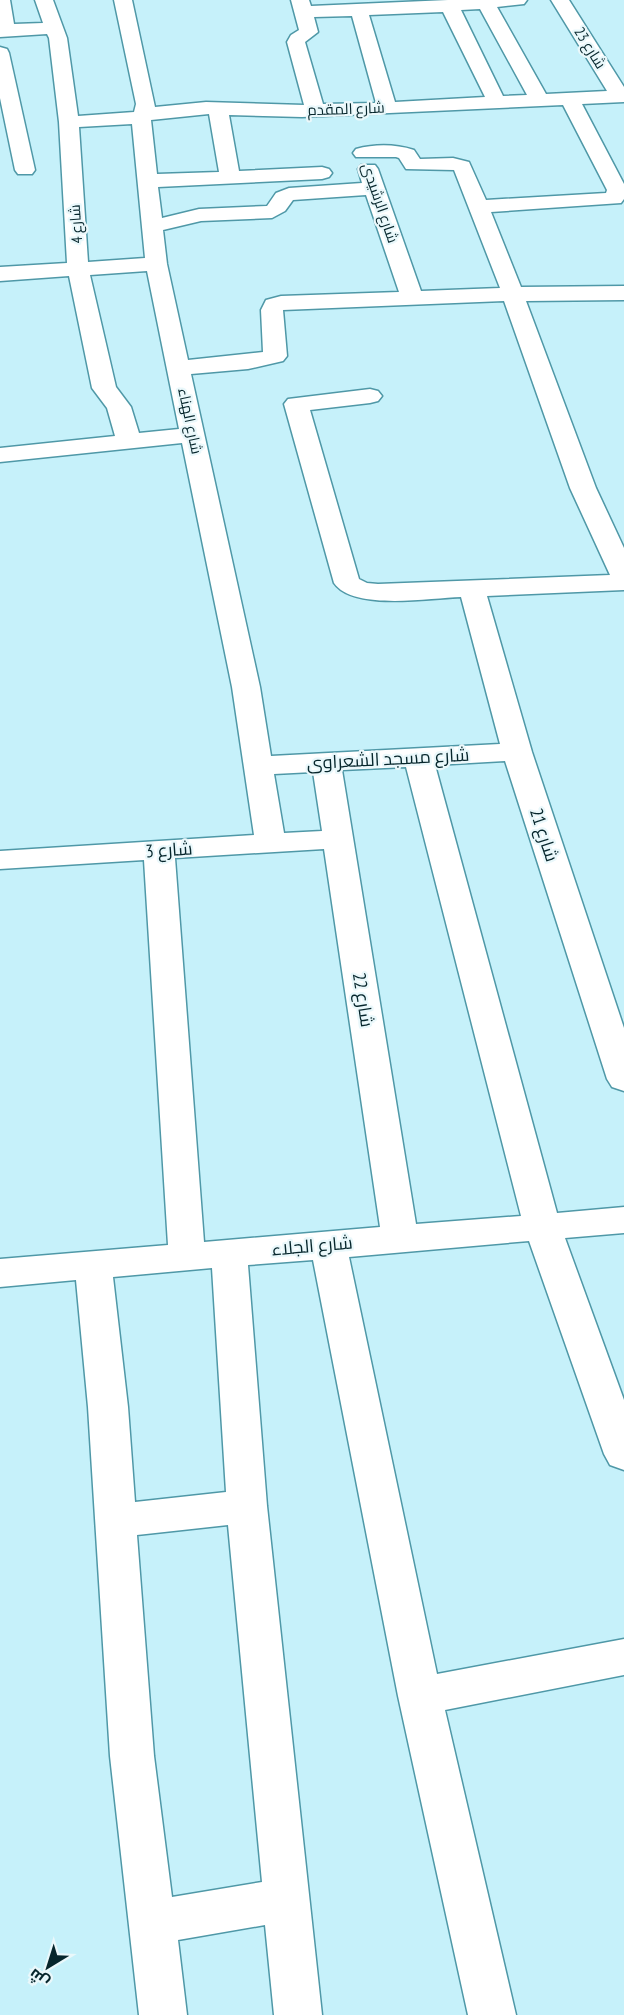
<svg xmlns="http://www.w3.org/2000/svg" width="624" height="2015" viewBox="0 0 624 2015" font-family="'PT Sans Narrow',Cairo,sans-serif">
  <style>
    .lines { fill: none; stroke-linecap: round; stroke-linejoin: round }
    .minor-casing { stroke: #4f98a7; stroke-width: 3 }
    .minor { fill: #fff; fill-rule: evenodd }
    .labels { text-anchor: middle; stroke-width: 4.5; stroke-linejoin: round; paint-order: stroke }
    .far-street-label { font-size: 15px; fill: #06262c; stroke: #eaf8fb }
    .street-label { font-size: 18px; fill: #06262c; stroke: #eaf8fb }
  </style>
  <rect width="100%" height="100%" fill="#c6f1fa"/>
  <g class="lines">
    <defs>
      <g id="minor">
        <path d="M0,0H10L14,24L43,23L35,0H53L67,38L78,116L134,112L136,104L114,0H132L155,107L206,102L304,105L287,42L291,35L299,30L291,0H309L311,6L448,0H527L524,4L497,7L546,94L607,91L551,0H569L624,87V102L582,104L624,184V199L621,203L491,212L521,287L624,286V300L526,301L596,488L624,548V590L487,596L532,752L624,1028V1091L612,1087L607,1079L505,761L435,765L557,1213L624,1207V1233L565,1238L624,1400V1470L610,1465L604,1454L529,1241L349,1257L437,1674L624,1639V1675L445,1710L516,2015H468L398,1696L313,1260L248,1265L267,1506L322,2015H274L265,1925L178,1940L187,2015H139L110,1756L88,1407L76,1280L0,1287V1259L168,1245L144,860L0,869V851L254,835L232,687L182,443L0,462V448L115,436L107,408L92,388L69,276L0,281V267L67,263L59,122L49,38L47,34L0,37ZM480,9L527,95L503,96L461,10ZM443,12L485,97L395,102L369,15ZM352,16L376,103L323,104L305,42L318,32L314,17ZM563,105L607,190L606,193L486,200L469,162L453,158L420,159L414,150C395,144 375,144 356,149L353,153L356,157H396L399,158L406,169L454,170L500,288L421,291L378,169L375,165H361L358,169L362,183L289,188L276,193L267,206L199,209L162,218L158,187L322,179L329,177L332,173L329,169L322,167L239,171L229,115L302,117ZM209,114L219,172L157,174L151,120ZM132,124L145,258L88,262L79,127ZM366,195L399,292L281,296L266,300L261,310L263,352L188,360L167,264L163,230L201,221L272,218L285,211L293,200ZM147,271L179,429L139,433L131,407L116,387L90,275ZM504,301L570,488L610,575L378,584L367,583L359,579L310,410L370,403L378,401L382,396L378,391L370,389L288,399L284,404L334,583C353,611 430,598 461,597L500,744L271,756L260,687L191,374L248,369L283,361L287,356L283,310ZM406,767L521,1216L416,1224L342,770ZM313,772L322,831L284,833L274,774ZM324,849L380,1227L204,1242L175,858ZM212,1268L226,1492L135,1502L128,1407L113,1277ZM228,1525L262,1882L172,1897L154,1756L137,1535Z"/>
        <path d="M0,47L7,49L9,53L35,170L32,174H18L15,170L0,98Z"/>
      </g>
    </defs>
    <use href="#minor" class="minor-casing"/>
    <use href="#minor" class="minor"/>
  </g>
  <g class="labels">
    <g class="far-street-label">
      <text transform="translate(590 48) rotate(58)" y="5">شارع 23</text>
      <text transform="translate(346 109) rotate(-2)" y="5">شارع المقدم</text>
      <text transform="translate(380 203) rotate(71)" y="5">شارع الرشيدى</text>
      <text transform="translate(76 224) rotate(-94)" y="5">شارع 4</text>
      <text transform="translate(190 421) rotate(78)" y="5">شارع الهناء</text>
    </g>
    <g class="street-label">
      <text transform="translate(388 759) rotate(-3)" y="6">شارع مسجد الشعراوى</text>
      <text transform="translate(544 835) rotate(72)" y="6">شارع 21</text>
      <text transform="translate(169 850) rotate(-4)" y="6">شارع 3</text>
      <text transform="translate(363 1000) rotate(81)" y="6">شارع 22</text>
      <text transform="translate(312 1246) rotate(-5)" y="6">شارع الجلاء</text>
    </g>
  </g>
  <g transform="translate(48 1967) rotate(218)" stroke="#eaf8fb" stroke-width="4.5" paint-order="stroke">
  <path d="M0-4.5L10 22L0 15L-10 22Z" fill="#06262c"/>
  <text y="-9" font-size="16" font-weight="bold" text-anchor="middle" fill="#06262c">ش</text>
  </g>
</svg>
